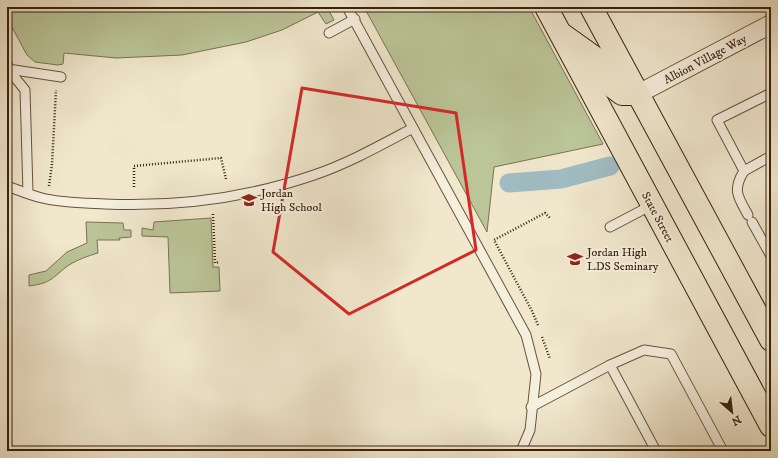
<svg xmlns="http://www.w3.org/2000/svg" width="778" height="458" viewBox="0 0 778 458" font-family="'IM FELL DW Pica',serif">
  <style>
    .green { fill: #bbc598; stroke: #7a7252 }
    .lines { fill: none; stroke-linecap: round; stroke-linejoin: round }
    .canal { stroke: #a0bcc3; stroke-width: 19 }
    .lane-casing { stroke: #67513c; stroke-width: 11 }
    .street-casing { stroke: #67513c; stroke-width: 20 }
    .primary-casing { stroke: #391f0b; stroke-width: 24 }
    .path { stroke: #391f0b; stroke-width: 2.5; stroke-dasharray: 1 2; stroke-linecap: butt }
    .lane { stroke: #f5efde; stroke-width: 9 }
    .street { stroke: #f5efde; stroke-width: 18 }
    .primary { stroke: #f0e7cd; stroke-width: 22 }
    .marked { fill: none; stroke: #d62828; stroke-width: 3; stroke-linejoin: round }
    .labels { text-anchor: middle; stroke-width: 4; stroke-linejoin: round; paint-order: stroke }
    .street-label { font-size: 12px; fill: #391f0b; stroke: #f5efde }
    .poi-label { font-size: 12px; fill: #391f0b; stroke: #f5efde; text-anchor: start }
  </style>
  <rect width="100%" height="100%" fill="#f0e7cd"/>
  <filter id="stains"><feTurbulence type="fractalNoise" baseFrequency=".005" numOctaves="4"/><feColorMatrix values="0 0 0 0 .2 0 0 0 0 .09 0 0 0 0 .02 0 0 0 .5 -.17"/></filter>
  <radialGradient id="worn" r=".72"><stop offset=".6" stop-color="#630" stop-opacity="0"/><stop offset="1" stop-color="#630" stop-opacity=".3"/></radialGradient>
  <g class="green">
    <path d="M7,7H327L334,20L326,24L318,12L282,30L246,42L182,55L116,58L64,53L63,64L58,65L35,62L27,55L7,18Z"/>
    <path d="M364,7H529L603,144L494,167L487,232Z"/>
    <path d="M211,218L213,267H219L220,291L170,293L168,237L142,236V228L153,230L154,222Z"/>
    <path d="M86,222L123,223L124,230H131V237L119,238L120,240H97L98,253C88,256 79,259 69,265C52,277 53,283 29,286V275L46,271L67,252L87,243Z"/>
  </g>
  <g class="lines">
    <path class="canal" d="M509,183L561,179L610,166"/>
    <defs>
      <g id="lane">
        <path d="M347,7L526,335L536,374L530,430L521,451"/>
        <path d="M329,33L355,19"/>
        <path d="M7,63L8,69L25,90L28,193"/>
        <path d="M8,69L61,77"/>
        <path d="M771,93L717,120L744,171L771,156"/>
        <path d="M744,171C732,190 738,197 748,215"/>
        <path d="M7,186C18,190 30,195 42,198C62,203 84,203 105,204C176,207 247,198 314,175C349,163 381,145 413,128"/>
        <path d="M752,222L771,256"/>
        <path d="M610,227L652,205"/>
        <path d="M610,365L644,350L671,354L723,451"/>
        <path d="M531,407L610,365L656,451"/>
      </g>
      <path id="street" d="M638,94L771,24"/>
      <g id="primary">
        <path d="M546,7L771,426"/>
        <path d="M591,7L771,340"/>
        <path d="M563,35L598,60L614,88L622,94H638"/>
      </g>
    </defs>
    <use href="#lane" class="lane-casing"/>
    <use href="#street" class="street-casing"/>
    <use href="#primary" class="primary-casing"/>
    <g class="path">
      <path d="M49,186L52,164L56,90"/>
      <path d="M134,187V166L221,158L226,179"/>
      <path d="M213,214L215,263L219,262"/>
      <path d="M538,325L532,311L494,240L545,213L550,218"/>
      <path d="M542,337L550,359"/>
    </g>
    <use href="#lane" class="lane"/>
    <use href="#street" class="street"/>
    <use href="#primary" class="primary"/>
  </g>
  <path class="marked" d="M302,88L456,113L476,250L349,314L273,252Z"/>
  <defs>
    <symbol id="school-bare" viewBox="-9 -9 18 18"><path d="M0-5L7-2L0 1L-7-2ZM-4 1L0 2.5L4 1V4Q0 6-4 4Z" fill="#8f2418" stroke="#f5efde" stroke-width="2.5" paint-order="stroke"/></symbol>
  </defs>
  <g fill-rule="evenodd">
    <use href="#school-bare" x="238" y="189" width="22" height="22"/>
    <use href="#school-bare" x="564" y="248" width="22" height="22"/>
  </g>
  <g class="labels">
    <g class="street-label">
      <text transform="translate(705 59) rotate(-28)" y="4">Albion Village Way</text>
      <text transform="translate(658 217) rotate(62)" y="4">State Street</text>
    </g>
    <g class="poi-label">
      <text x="261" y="197">Jordan<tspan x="261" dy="14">High School</tspan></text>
      <text x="587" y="256">Jordan High<tspan x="587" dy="14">LDS Seminary</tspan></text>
    </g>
  </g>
  <rect width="778" height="458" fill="none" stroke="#f0e7cd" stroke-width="24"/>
  <rect x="8" y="8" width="762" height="442" fill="none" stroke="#391f0b" stroke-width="2"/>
  <rect x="12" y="12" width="754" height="434" fill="none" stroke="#391f0b"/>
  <g transform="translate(732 412) rotate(152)" stroke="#f5efde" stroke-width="3" paint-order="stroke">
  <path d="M0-3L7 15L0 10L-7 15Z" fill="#391f0b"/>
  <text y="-6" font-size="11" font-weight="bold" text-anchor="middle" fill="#391f0b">N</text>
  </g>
  <rect width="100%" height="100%" filter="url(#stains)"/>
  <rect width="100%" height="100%" fill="url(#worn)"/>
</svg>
